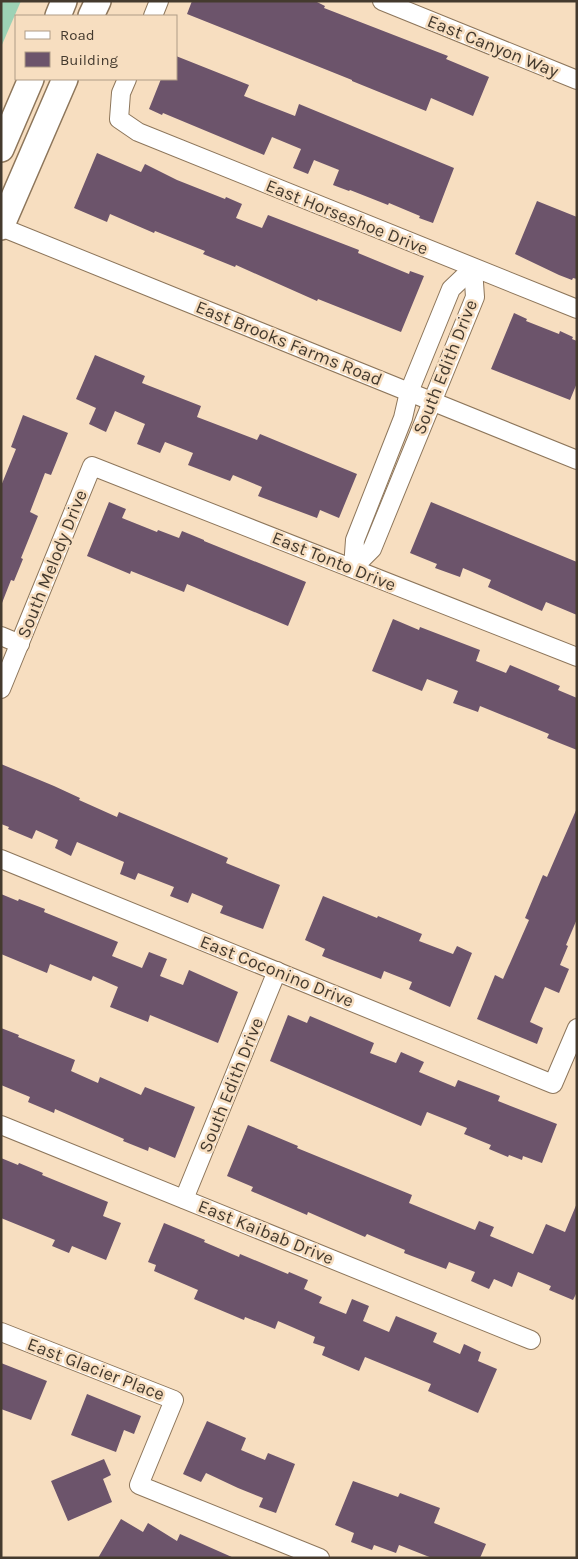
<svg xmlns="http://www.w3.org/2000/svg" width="578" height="1559" viewBox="0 0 578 1559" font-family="Karla,sans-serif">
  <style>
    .green { fill: #9dd2b5 }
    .building { fill: #6c546b }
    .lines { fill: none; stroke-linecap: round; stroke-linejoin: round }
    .minor-casing { stroke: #8d765b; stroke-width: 20 }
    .secondary-casing { stroke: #8d765b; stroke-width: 28 }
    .minor { stroke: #fff; stroke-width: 18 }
    .secondary { stroke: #fff; stroke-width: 25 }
    .labels { text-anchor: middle; stroke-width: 5; stroke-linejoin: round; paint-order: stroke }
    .street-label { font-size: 18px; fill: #443a2e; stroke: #f7dec0 }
  </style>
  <rect width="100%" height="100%" fill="#f7dec0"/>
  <path class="green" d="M1,1H21L1,47Z"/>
  <g class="building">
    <path d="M192,1H315L325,6L324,8L448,56L446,59L489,77L473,116L431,98L426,111L352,81V80L187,14Z"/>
    <path d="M176,56L249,85L244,96L295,116L299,104L454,168L433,223L419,218L420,216L389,203L388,205L350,190L349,191L333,185L339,170L314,160L308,174L293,168L301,149L272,137L264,155L163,113L162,115L149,109L161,79H176Z"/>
    <path d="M97,153L141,172L145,164L177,180L225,199L226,197L242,204L236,218L262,228L268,215L359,250L358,253L409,274L410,271L424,276L401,332L318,299L317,301L236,265L235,267L203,254L205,251L155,231L154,233L110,214L107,222L74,208Z"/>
    <path d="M537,201L577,217V279L573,278L572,280L559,275L515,254Z"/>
    <path d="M514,313L527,319L526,321L559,334L560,331L573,337L572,339L577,341V383L570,400L491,369Z"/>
    <path d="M95,355L145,376L142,383L201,406L197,417L257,440L260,434L357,474L339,518L320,510L317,518L258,496L262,487L233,475L230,481L188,465L193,453L165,442L160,453L137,444L145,424L115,411L106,432L89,424L96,408L76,399Z"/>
    <path d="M23,415L68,433L51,475L45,473L30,512L38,516L21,558L23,559L14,581L11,580L2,603L1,486L16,449L11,447Z"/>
    <path d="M109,502L126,509L122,518L157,532L158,530L179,538L182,531L204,540V541L306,582L288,626L187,584L184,592L131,571L130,574L87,556Z"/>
    <path d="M431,502L577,562V615L546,602L542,611L488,587L491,580L463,568L460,577L435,568L437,564L410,553Z"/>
    <path d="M393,619L419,630L420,627L480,650L476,661L506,673L510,665L560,686L558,690L577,698V750L547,738L549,734L480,706L478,712L453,703L458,691L427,679L422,691L372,671Z"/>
    <path d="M1,764L54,786L80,798L79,800L117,817L119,812L228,858L226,863L280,885L263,929L220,913L223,906L192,893L188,903L170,896L174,887L138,873L135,880L120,874L124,862L77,842L71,856L55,848L58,840L36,830L32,839L8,829L9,827L1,824Z"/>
    <path d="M577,808V919L566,945L568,946L560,965L569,969L559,993L545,987L530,1022L543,1028L537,1044L477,1019L495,975L503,979L529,920L525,918L543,875L547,877Z"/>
    <path d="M1,894L18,901L19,899L45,909L44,912L118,942L112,956L142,968L149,952L167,959L160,976L183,985L189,970L238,992L218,1043L150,1015L148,1022L110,1007L118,987L93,976L91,981L50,964L47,973L1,954Z"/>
    <path d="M323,896L377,918L378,916L422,934L419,941L453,954L457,946L472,953L450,1007L409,989L412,982L384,971L381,979L322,956L325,949L305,940Z"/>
    <path d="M288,1015L307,1023L310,1016L374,1043L370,1053L396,1063L401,1052L424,1062L419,1072L455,1087L458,1080L500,1096L498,1101L557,1124L542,1163L523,1156L522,1160L509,1155L508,1157L489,1149L491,1145L464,1134L467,1128L427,1112L421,1126L270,1061Z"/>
    <path d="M1,1028L19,1035L18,1037L75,1060L71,1071L98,1083L100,1077L141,1095L145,1087L195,1107L175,1158L149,1147L148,1151L123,1141L124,1139L55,1109L54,1113L28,1102L30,1097L1,1085Z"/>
    <path d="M248,1125L298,1146L297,1148L412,1195L409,1203L475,1230L479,1221L494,1227L490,1236L533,1254L546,1224L565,1232L577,1203V1292L573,1300L549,1290L551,1286L518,1272L512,1287L494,1279L489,1289L471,1281L475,1272L449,1262L446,1269L404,1253L405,1250L367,1234L365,1237L308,1212L307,1215L251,1191L253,1187L227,1176Z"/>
    <path d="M1,1158L18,1165L19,1163L43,1173L42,1175L108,1202L103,1216L121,1223L106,1260L72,1246L69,1253L52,1246L55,1240L1,1218Z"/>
    <path d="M164,1223L205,1240L204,1242L239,1257L240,1254L288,1274L289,1272L308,1280L304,1289L322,1297L319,1303L346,1314L352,1299L369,1306L363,1321L389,1332L396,1316L437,1333L433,1342L460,1354L464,1344L481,1352L478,1361L497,1369L478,1413L428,1391L431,1384L365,1357L359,1371L322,1355L325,1347L313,1343L315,1337L278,1321L275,1329L245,1317L244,1320L194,1299L198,1290L154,1271L156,1265L148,1262Z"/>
    <path d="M1,1363L47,1381L31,1420L1,1409Z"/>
    <path d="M87,1394L141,1416L134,1434L124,1430L116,1452L71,1435Z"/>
    <path d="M207,1421L246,1438L241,1450L265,1460L268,1453L295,1464L276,1513L259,1507L263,1498L238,1488L206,1473L201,1482L183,1474Z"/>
    <path d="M104,1459L111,1475L103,1479L112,1502L68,1521L51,1481Z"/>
    <path d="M353,1481L398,1497L400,1493L440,1508L434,1523L486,1544L480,1558H432L399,1545L396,1553L374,1545L372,1550L351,1542L354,1533L335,1525Z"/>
    <path d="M121,1519L143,1532L148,1523L177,1541L180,1534L234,1558H98Z"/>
  </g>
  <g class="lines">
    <defs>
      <g id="minor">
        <path d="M382,1L577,80"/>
        <path d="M153,16L159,1"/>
        <path d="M127,79L121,93L119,119L138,132L577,309"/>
        <path d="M1,227L577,460"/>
        <path d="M353,568L372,549L475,297L473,268"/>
        <path d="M353,568L355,540L403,418L409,392L451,289L473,268"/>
        <path d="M1,636L20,644"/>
        <path d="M1,689L92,466L577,657"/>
        <path d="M1,859L553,1084L577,1028"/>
        <path d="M1,1125L531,1340"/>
        <path d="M184,1199L277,971"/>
        <path d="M1,1332L174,1400L139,1485L320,1558"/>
      </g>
      <g id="secondary">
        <path d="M58,16L64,1"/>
        <path d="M91,16L98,1"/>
        <path d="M1,149L31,79"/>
        <path d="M1,227L65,79"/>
      </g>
    </defs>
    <use href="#minor" class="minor-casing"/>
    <use href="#secondary" class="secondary-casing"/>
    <use href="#minor" class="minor"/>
    <use href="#secondary" class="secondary"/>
  </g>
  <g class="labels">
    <g class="street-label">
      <text transform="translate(493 46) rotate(22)" y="6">East Canyon Way</text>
      <text transform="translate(347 217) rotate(22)" y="6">East Horseshoe Drive</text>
      <text transform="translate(289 343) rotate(22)" y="6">East Brooks Farms Road</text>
      <text transform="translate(445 367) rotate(-68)" y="6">South Edith Drive</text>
      <text transform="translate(334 561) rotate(22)" y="6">East Tonto Drive</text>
      <text transform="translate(52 564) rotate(-68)" y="6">South Melody Drive</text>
      <text transform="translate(277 971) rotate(22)" y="6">East Coconino Drive</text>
      <text transform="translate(231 1085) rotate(-68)" y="6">South Edith Drive</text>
      <text transform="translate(266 1232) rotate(22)" y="6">East Kaibab Drive</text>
      <text transform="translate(96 1369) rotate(21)" y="6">East Glacier Place</text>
    </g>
  </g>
  <rect width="578" height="1559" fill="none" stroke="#443a2e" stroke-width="5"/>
  <rect x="15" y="15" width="162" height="65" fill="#f7dec0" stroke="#af9c86"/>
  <rect x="25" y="31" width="25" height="8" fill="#ffffff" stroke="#af9c86"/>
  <text x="60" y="40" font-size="15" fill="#443a2e">Road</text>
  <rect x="25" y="52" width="25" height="15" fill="#6c546b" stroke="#af9c86"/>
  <text x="60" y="65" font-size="15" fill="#443a2e">Building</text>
</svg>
